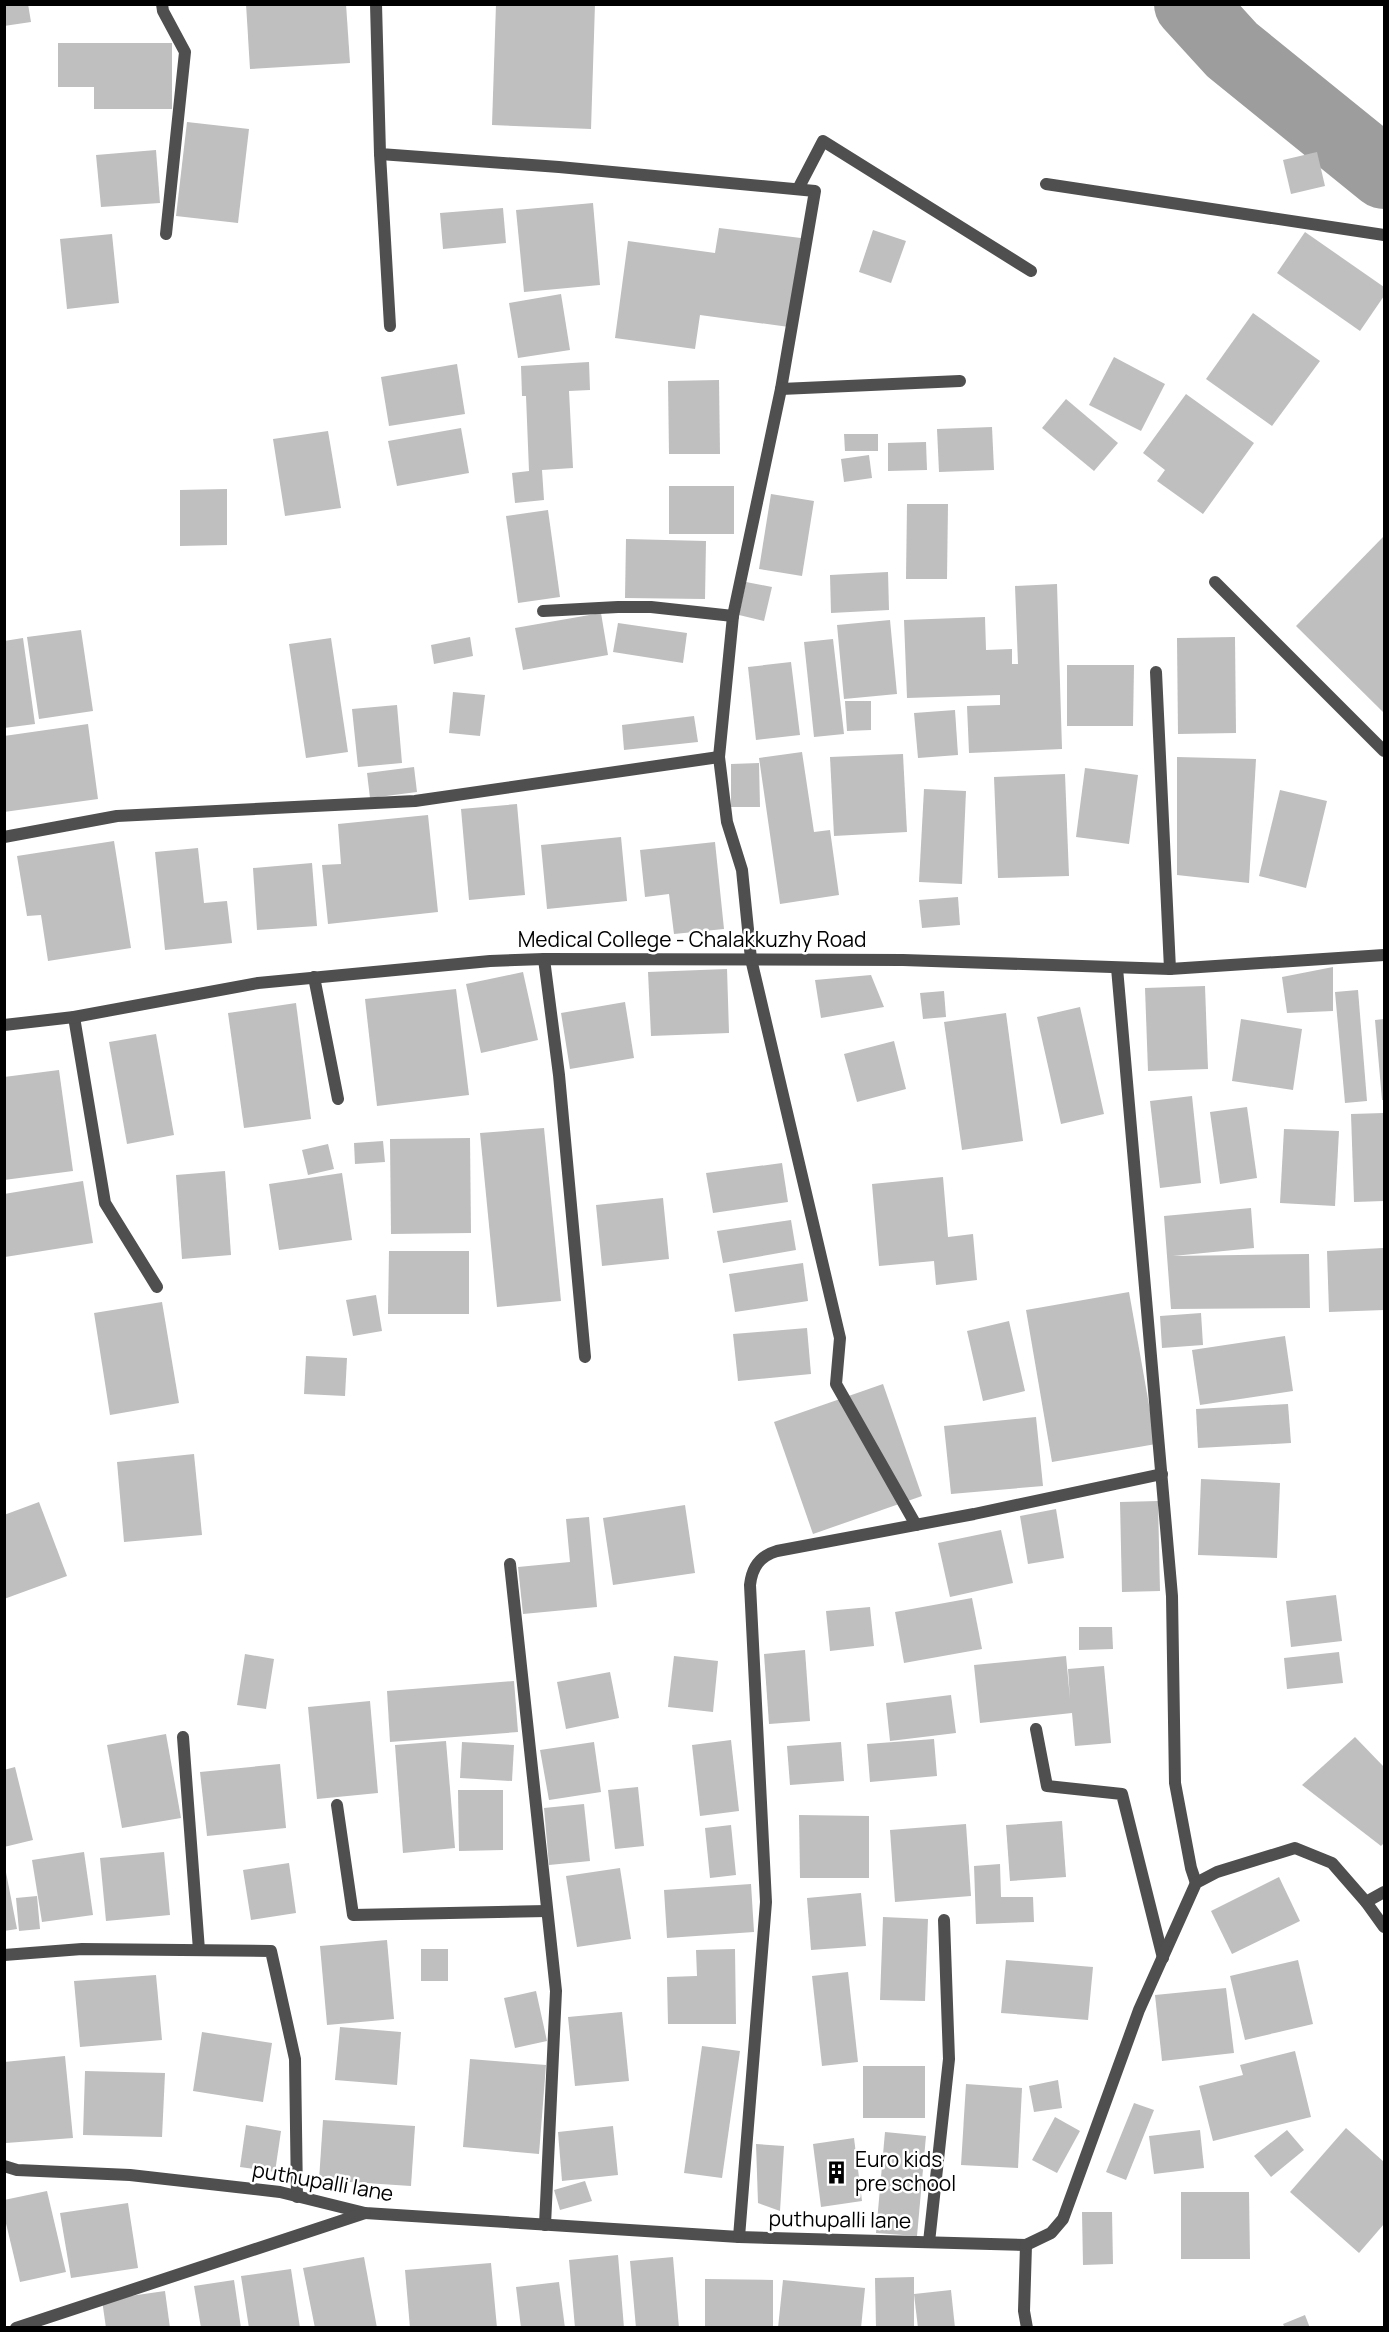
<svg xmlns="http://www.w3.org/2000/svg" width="1389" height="2332" viewBox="0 0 1389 2332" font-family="Manrope,sans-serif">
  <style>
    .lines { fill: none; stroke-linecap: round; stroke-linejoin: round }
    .river { stroke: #9d9d9d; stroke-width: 72 }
    .building { fill: #bfbfbf }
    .minor { stroke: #4f4f4f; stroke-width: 12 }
    .labels { text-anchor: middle; stroke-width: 5; stroke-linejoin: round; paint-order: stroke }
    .street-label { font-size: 21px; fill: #000; stroke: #fff }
    .poi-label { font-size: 21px; fill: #000; stroke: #fff; text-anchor: start }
  </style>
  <rect width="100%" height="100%" fill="#fff"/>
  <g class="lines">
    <path class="river" d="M1190,4L1232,50L1384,173"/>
  </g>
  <g class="building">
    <path d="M4,4H28L31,22L4,26Z"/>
    <path d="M246,4H346L350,63L250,69Z"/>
    <path d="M496,4H595L591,129L492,125Z"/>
    <path d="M58,43H172V109H94V87H58Z"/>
    <path d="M187,122L249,129L238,223L176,216Z"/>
    <path d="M156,150L160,203L101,207L96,155Z"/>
    <path d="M1317,152L1325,186L1291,194L1283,160Z"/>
    <path d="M593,203L600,285L524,292L516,210Z"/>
    <path d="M503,208L506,243L443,249L440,213Z"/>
    <path d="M719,228L801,238L789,327L700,315L695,349L615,338L628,241L715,253Z"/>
    <path d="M873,230L906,241L891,283L859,272Z"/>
    <path d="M1305,232L1384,287V296L1360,331L1277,273Z"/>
    <path d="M112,234L119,303L67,309L60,239Z"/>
    <path d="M561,294L570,350L518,358L509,303Z"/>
    <path d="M1253,313L1320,361L1272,426L1206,379Z"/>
    <path d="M1114,357L1165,384L1141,431L1089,405Z"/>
    <path d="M589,362L590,390L569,391L573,468L542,470L544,500L515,503L512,473L529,471L526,396H522L521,366Z"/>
    <path d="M457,364L465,414L389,426L381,377Z"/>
    <path d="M719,380L720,454H669L668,381Z"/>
    <path d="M1186,394L1254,443L1203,514L1157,481L1165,470L1143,453Z"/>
    <path d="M1066,399L1118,443L1094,471L1042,428Z"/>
    <path d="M992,427L994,470L939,472L937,429Z"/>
    <path d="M461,428L469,473L397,486L388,441Z"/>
    <path d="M328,431L341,508L285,516L273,439Z"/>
    <path d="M844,434H878V451H845Z"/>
    <path d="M926,442L927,470L888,471V443Z"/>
    <path d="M869,455L872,478L844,482L841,459Z"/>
    <rect x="669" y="486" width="65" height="48"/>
    <path d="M227,489V545L180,546V490Z"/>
    <path d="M771,494L814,501L802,576L759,569Z"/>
    <path d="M907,504H948L947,579H906Z"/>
    <path d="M548,510L560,597L518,603L506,516Z"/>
    <path d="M1384,536V713L1296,626Z"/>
    <path d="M626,539L706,541L705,599L625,598Z"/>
    <path d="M888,572L889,610L831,613L830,575Z"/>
    <path d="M746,582L772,587L764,621L739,615Z"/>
    <path d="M1057,584L1062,749L969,753L967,706L1000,705V695L907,698L904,620L985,617L986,650L1012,649V664H1018L1015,586Z"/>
    <path d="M601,613L608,655L523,670L515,628Z"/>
    <path d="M890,620L897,694L844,699L837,625Z"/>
    <path d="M618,623L687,633L683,663L613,652Z"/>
    <path d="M81,630L93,711L39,719L27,637Z"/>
    <path d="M470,637L473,656L434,664L431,645Z"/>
    <path d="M1235,637L1236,733L1178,734L1177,638Z"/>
    <path d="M23,638L35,724L4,728V641Z"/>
    <path d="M331,638L348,752L306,758L289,644Z"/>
    <path d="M833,639L844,734L814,737L804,642Z"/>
    <path d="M791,662L800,735L756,740L748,667Z"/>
    <path d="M1067,665H1134L1133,726H1067Z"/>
    <path d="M453,692L485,695L480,736L449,733Z"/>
    <path d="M845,701H871V730L847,731Z"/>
    <path d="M397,705L402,763L358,767L352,709Z"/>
    <path d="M955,710L958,755L918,758L914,713Z"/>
    <path d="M694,716L698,742L624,750L622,725Z"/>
    <path d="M88,724L98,799L4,812V772H6L4,736Z"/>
    <path d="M802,752L814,832L830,830L839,895L780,904L759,758Z"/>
    <path d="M903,754L907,832L834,836L830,757Z"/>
    <path d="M1177,757L1256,759L1249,883L1177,875Z"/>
    <path d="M759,763L760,807H731V764Z"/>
    <path d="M414,767L417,792L370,798L367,773Z"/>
    <path d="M1085,768L1138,775L1129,844L1076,837Z"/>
    <path d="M1065,774L1069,876L998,878L994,777Z"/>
    <path d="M924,789L966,791L962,884L919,882Z"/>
    <path d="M1280,790L1327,801L1306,888L1259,876Z"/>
    <path d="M517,804L525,895L469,900L461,809Z"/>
    <path d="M428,815L438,912L328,924L322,865L341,864L338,824Z"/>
    <path d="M621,837L627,901L547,909L541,845Z"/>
    <path d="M114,841L131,948L48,961L41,915L27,916L17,856Z"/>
    <path d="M715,842L724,929L674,934L669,894L645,897L640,850Z"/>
    <path d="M198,848L204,903L227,901L232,943L165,950L155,852Z"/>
    <path d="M312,863L317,926L257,930L253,868Z"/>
    <path d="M958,897L960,925L922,928L919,900Z"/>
    <path d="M1333,967V1011L1287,1013L1282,977Z"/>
    <path d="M727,969L729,1033L651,1036L648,972Z"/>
    <path d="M523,972L538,1040L481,1053L466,984Z"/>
    <path d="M871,975L884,1007L821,1018L815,980Z"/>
    <path d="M1205,986L1208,1069L1148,1071L1145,988Z"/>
    <path d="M456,989L469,1095L377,1106L365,999Z"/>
    <path d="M1358,990L1367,1101L1345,1103L1335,992Z"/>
    <path d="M944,991L946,1017L923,1019L920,993Z"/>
    <path d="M625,1002L634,1058L570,1069L561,1013Z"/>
    <path d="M296,1003L311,1119L244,1128L228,1013Z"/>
    <path d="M1080,1007L1104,1114L1061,1124L1037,1017Z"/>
    <path d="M1006,1013L1023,1141L962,1150L944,1022Z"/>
    <path d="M1241,1019L1302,1029L1293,1090L1232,1081Z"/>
    <path d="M1384,1019V1100H1382L1375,1020Z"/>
    <path d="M156,1034L174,1135L127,1144L109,1042Z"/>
    <path d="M894,1041L906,1089L857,1102L844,1054Z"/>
    <path d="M59,1070L73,1171L4,1180V1077Z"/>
    <path d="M1192,1096L1201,1183L1160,1188L1150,1101Z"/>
    <path d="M1247,1107L1257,1178L1220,1184L1210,1112Z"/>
    <path d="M1384,1113V1201L1354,1202L1351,1114Z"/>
    <path d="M544,1128L561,1301L497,1307L480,1133Z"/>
    <path d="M1284,1129L1339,1131L1335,1206L1280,1203Z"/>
    <path d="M470,1138L471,1233L391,1234L390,1139Z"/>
    <path d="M383,1141L385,1162L355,1164L354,1143Z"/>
    <path d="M328,1144L334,1169L308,1175L302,1150Z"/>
    <path d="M782,1163L788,1202L713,1213L706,1173Z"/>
    <path d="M225,1171L231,1255L182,1259L176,1175Z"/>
    <path d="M342,1173L352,1240L279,1250L269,1184Z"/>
    <path d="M943,1177L948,1237L973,1234L977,1280L936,1285L934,1261L879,1266L872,1184Z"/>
    <path d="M83,1181L93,1243L5,1257L4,1194Z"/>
    <path d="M663,1198L669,1259L602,1266L596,1205Z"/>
    <path d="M1251,1208L1254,1248L1173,1256L1309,1254L1310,1308L1171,1309L1164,1216Z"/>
    <path d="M791,1220L796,1250L723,1263L717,1231Z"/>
    <path d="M1383,1248L1384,1310L1329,1312L1327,1251Z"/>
    <path d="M389,1251H469V1314H388Z"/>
    <path d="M803,1263L808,1301L735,1312L729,1274Z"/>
    <path d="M1129,1292L1156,1444L1052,1462L1026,1310Z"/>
    <path d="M376,1295L382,1331L353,1336L346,1300Z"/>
    <path d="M162,1302L179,1403L110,1415L94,1313Z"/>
    <path d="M1201,1313L1203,1345L1162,1348L1160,1316Z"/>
    <path d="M1009,1321L1025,1391L983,1401L967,1331Z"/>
    <path d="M807,1328L811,1374L738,1381L733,1334Z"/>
    <path d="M1285,1336L1293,1391L1200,1405L1192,1350Z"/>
    <path d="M306,1356L347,1358L345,1396L304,1394Z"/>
    <path d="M883,1384L922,1496L813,1534L774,1422Z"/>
    <path d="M1288,1404L1291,1443L1198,1448L1196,1409Z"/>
    <path d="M1036,1417L1043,1486L951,1494L944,1426Z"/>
    <path d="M194,1454L202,1535L124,1542L117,1462Z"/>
    <path d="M1201,1479L1280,1483L1277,1558L1198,1555Z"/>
    <path d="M1158,1501L1160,1591L1122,1592L1120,1502Z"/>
    <path d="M39,1502L67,1576L4,1599V1515Z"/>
    <path d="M685,1505L695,1573L613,1585L603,1518Z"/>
    <path d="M1056,1509L1064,1558L1028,1564L1020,1516Z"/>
    <path d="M589,1517L597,1607L523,1614L518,1567L570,1562L566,1519Z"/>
    <path d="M1001,1530L1013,1583L950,1597L938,1543Z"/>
    <path d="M1336,1595L1342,1641L1291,1647L1286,1601Z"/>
    <path d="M972,1598L982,1649L904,1663L895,1612Z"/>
    <path d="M870,1607L874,1646L830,1651L826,1611Z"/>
    <path d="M1079,1627H1112L1113,1649L1079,1650Z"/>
    <path d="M805,1650L810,1721L769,1724L764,1654Z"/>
    <path d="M1339,1652L1343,1683L1287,1689L1284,1658Z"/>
    <path d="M245,1654L274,1659L266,1709L237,1705Z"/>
    <path d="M674,1656L718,1661L713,1712L668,1707Z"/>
    <path d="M1066,1656L1070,1699L1068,1669L1104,1666L1111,1743L1075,1746L1072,1713L980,1723L974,1665Z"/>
    <path d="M610,1672L619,1718L566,1729L557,1682Z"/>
    <path d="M514,1681L518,1732L390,1742L387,1691Z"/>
    <path d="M951,1695L956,1733L890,1741L886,1703Z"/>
    <path d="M370,1701L378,1793L317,1799L308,1707Z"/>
    <path d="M166,1734L181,1818L122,1828L107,1745Z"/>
    <path d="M1355,1737L1384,1767V1843L1381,1846L1302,1785Z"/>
    <path d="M934,1739L937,1776L870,1782L867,1744Z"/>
    <path d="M731,1740L739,1811L700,1816L692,1745Z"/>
    <path d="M446,1741L455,1848L403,1853L395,1745Z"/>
    <path d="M462,1742L514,1745L512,1781L460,1778Z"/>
    <path d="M594,1742L601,1792L549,1800L540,1750Z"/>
    <path d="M841,1742L844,1781L790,1785L787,1746Z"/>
    <path d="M280,1764L286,1828L207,1836L200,1772Z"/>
    <path d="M15,1767L33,1840L4,1847V1770Z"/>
    <path d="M638,1787L644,1846L615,1849L608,1790Z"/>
    <path d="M458,1790H503V1850L459,1851Z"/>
    <path d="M584,1804L590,1861L549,1865L544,1808Z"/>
    <path d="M799,1815L869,1816V1878H800Z"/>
    <path d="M1062,1821L1066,1877L1010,1881L1006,1825Z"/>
    <path d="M966,1824L971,1896L895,1902L890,1830Z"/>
    <path d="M731,1825L736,1875L710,1878L705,1828Z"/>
    <path d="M84,1852L93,1915L42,1922L32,1860Z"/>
    <path d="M164,1852L170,1915L106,1921L100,1858Z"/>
    <path d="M4,1862L17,1929L4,1931Z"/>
    <path d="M289,1863L296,1913L251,1920L243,1870Z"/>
    <path d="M1000,1864L1001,1897H1033L1034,1922L976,1924L974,1866Z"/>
    <path d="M620,1868L631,1939L577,1947L566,1876Z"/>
    <path d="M1279,1877L1300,1921L1232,1954L1211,1911Z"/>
    <path d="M751,1884L754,1932L667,1938L664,1890Z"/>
    <path d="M861,1893L866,1946L811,1950L807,1898Z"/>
    <path d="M37,1896L40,1929L19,1931L16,1898Z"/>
    <path d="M883,1917L928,1919L925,2001L880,2000Z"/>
    <path d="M387,1940L394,2019L327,2025L320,1946Z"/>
    <rect x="421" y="1949" width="27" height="32"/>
    <path d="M735,1949L736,2024H668L667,1977L697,1976L696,1950Z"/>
    <path d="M1006,1960L1093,1967L1088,2020L1001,2013Z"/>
    <path d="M1298,1960L1313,2024L1245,2040L1230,1976Z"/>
    <path d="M848,1972L858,2062L822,2066L812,1976Z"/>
    <path d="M156,1975L162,2040L80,2047L74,1981Z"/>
    <path d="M1226,1988L1234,2053L1162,2061L1155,1995Z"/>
    <path d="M536,1991L547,2041L515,2048L504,1998Z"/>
    <path d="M622,2012L629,2081L575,2086L568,2017Z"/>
    <path d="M340,2027L401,2032L397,2085L335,2080Z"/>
    <path d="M202,2032L272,2043L263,2102L193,2091Z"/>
    <path d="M702,2046L740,2051L722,2178L684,2173Z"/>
    <path d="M1295,2051L1311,2117L1213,2141L1199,2086L1243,2075L1240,2065Z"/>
    <path d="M65,2056L73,2138L6,2143L4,2062Z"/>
    <path d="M470,2059L546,2065L539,2154L463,2147Z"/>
    <rect x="863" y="2066" width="62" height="52"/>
    <path d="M85,2071L165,2073L162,2137L83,2135Z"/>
    <path d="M1058,2080L1062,2108L1034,2112L1029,2086Z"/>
    <path d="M966,2084L1022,2088L1018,2168L961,2165Z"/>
    <path d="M1134,2103L1154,2110L1126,2180L1106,2172Z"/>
    <path d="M1055,2117L1080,2131L1057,2173L1032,2160Z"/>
    <path d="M323,2120L415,2126L411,2186L319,2180Z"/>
    <path d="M246,2125L281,2131L275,2172L240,2167Z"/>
    <path d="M613,2126L618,2175L562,2181L558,2132Z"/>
    <path d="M1346,2128L1384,2162V2224L1359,2253L1290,2192Z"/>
    <path d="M1200,2130L1204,2168L1154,2174L1149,2136Z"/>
    <path d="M1287,2130L1304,2150L1271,2177L1254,2156Z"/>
    <path d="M885,2132L926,2136L917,2236L876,2233Z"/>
    <path d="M854,2138L862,2201L821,2207L813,2144Z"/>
    <path d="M756,2144L784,2146L780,2211L758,2203Z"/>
    <path d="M585,2181L592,2201L560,2210L554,2190Z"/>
    <path d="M47,2191L66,2272L20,2282L4,2215V2200Z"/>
    <path d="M1181,2192H1249L1250,2259H1181Z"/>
    <path d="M128,2203L138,2268L71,2278L60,2213Z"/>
    <path d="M1082,2212H1112L1113,2264L1083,2265Z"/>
    <path d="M618,2255L624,2328H575L569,2260Z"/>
    <path d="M364,2257L377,2328H315L303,2268Z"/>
    <path d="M673,2257L679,2328H636L630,2261Z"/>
    <path d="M491,2263L497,2328H410L405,2270Z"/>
    <path d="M291,2269L300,2328H249L241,2276Z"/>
    <path d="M914,2277V2328H876L875,2278Z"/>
    <path d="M705,2279L773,2280V2328H705Z"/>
    <path d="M234,2280L241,2328H201L194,2286Z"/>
    <path d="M783,2280L865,2288L861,2328H778Z"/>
    <path d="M559,2282L565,2328H521L516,2287Z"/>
    <path d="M951,2290L955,2328H918L914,2294Z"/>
    <path d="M165,2291L170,2328H106L102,2300Z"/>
    <path d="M1305,2315L1310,2328H1285L1283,2324Z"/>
  </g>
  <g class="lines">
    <g class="minor">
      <path d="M162,4L163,11L185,52L166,234"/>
      <path d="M376,4L380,154L559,167L815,191L781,389L733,616L719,757L727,822L742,870L751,959L840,1338L836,1384L916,1525"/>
      <path d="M380,154L390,326"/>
      <path d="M1046,184L1384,235"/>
      <path d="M798,189L823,141L1031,271"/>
      <path d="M781,389L960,381"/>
      <path d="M1215,582L1384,751"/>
      <path d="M543,611L618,607H651L733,616"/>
      <path d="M1156,672L1170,969"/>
      <path d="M4,837L117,816L415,801L719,757"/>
      <path d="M544,959L559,1075L585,1357"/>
      <path d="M1117,968L1172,1596L1175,1783L1191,1868L1196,1883"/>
      <path d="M314,977L338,1099"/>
      <path d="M74,1017L105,1203L157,1287"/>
      <path d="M4,1025L74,1017L258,983L490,961L544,959L903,960L1170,969L1384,955"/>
      <path d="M510,1564L556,1991L545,2225"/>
      <path d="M1036,1729L1047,1786L1122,1794L1163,1958"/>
      <path d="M183,1737L199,1950"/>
      <path d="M337,1805L353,1915L547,1911"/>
      <path d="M1366,1902L1384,1927"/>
      <path d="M4,1955L82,1949L271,1951L295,2059L297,2197"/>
      <path d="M4,2166L17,2170L130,2175L280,2192L365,2213L739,2237L1026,2245L1051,2233L1063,2219L1139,2010L1196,1883L1217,1872L1295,1848L1332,1863L1366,1902L1384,1892"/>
      <path d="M739,2237L766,1902L750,1585C752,1567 760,1556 777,1551L974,1514L1162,1474"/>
      <path d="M929,2242L949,2059L944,1920"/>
      <path d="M1026,2245L1024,2311L1027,2328"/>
      <path d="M16,2328L365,2213"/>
    </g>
  </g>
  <defs>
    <symbol id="building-bare" viewBox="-9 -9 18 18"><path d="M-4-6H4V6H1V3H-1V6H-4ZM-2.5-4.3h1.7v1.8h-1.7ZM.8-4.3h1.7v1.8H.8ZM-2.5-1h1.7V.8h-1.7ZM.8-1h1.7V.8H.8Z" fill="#000" stroke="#fff" stroke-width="2.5" paint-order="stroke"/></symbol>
  </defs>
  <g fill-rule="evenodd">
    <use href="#building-bare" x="820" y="2156" width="33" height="33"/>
  </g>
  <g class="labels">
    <g class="street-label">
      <text x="692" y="947">Medical College - Chalakkuzhy Road</text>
      <text transform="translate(323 2182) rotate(10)" y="7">puthupalli lane</text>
      <text transform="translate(840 2220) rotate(1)" y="7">puthupalli lane</text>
    </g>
    <g class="poi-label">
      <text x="855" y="2167">Euro kids<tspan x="855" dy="24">pre school</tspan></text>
    </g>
  </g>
  <rect width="1389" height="2332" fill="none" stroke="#000000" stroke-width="12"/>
</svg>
